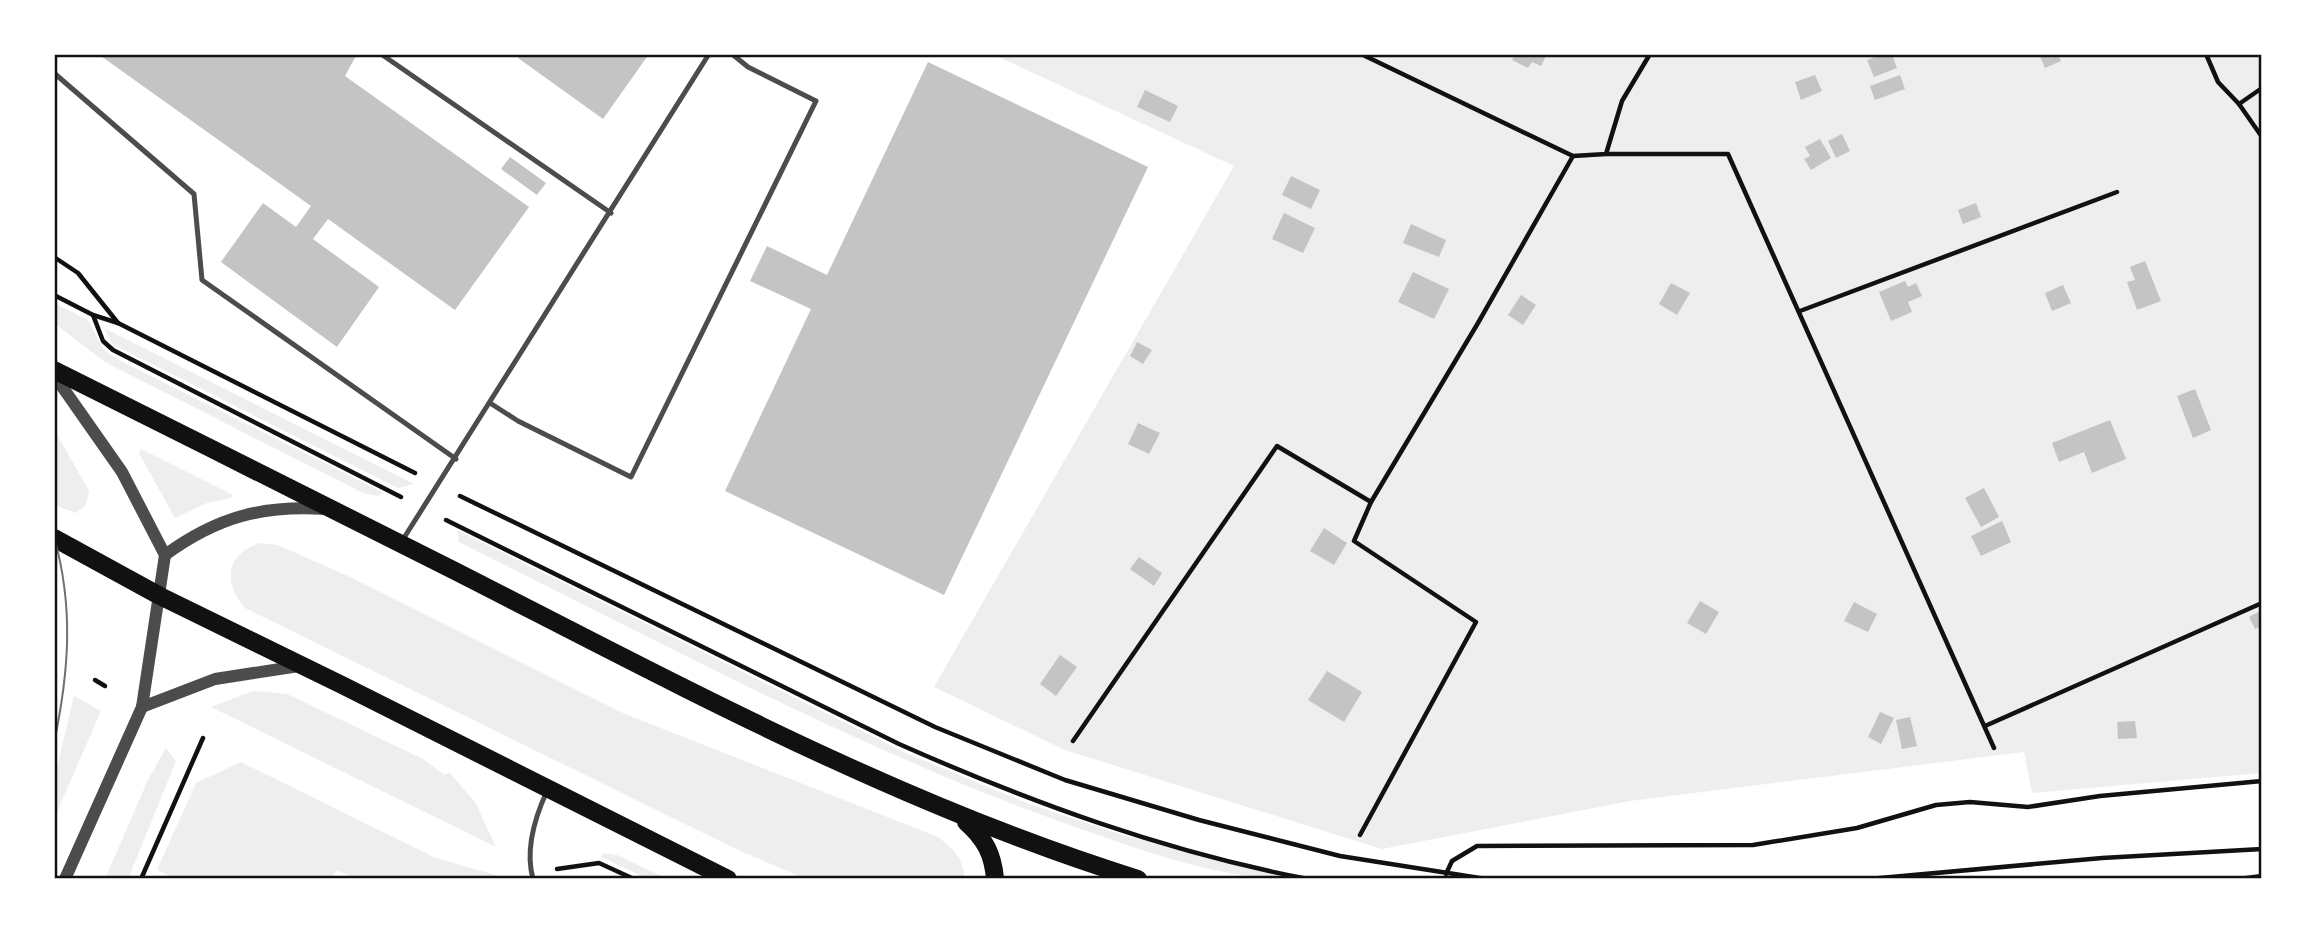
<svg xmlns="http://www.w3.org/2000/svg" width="2316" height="933" viewBox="0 0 2316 933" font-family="'Archivo Narrow',sans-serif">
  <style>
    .green { fill: #eee }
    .building { fill: #c4c4c4 }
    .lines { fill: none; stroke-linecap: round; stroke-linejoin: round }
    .path { stroke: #111; stroke-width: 4.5 }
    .service { stroke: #4c4c4c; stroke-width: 5 }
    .tertiary { stroke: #4c4c4c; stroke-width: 12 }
    .primary { stroke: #111; stroke-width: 18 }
    .tram { stroke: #707070; stroke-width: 2 }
    .neatline { fill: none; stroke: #111; stroke-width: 2.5 }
  </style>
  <rect width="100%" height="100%" fill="#fff"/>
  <g class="green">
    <path d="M992,54H2262V773L2032,793L2024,752L1630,801L1382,849L1065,750L934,687L1234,166Z"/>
    <path d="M54,303L88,320L103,349L119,360L384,493L377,496L363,493L105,362L54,323Z"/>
    <path d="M104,328L414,484L398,488L112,344Z"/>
    <path d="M54,429L89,491L86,505L76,513L54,505Z"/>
    <path d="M141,449L233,495L231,498L207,503L175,518L139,453Z"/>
    <path d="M457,530L906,753L1032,805L1126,836L1292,879C1217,879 1142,850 1072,826C860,751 661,642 459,542Z"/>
    <path d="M260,543L278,545L350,577L625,714L938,837C954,849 963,859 965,879H806L738,850L245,608C223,583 225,554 260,543Z"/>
    <path d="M253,691L287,694L423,759L445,775L449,772L475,802L496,847L211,707Z"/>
    <path d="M74,696L101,711L54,819V780Z"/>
    <path d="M166,748L176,761L128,879H105L148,780Z"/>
    <path d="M241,762L436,858L509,879H357L336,870L332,879H176L157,870L196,783Z"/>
    <path d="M603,853L617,855L667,879H648L601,857Z"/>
  </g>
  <g class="building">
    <path d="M98,54H357L345,76L529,207L455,310L328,219L313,239L379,287L337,347L221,262L263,203L296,227L311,206Z"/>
    <path d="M521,54H649L603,119L518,58Z"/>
    <path d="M1515,54H1547L1541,66L1532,62L1528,68L1512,60Z"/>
    <path d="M1882,54H1892L1897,68L1874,77L1867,60Z"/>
    <path d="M2039,54H2058L2061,61L2045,68Z"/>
    <path d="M928,62L1148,167L944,595L725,491L811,309L750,281L767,246L827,275Z"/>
    <path d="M1815,75L1822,91L1801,100L1795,82Z"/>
    <path d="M1900,75L1905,89L1875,100L1870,86Z"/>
    <path d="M1145,90L1178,106L1170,122L1137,107Z"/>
    <path d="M1842,134L1850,151L1836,158L1828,141Z"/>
    <path d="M1820,139L1831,158L1811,170L1804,159L1810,156L1805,147Z"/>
    <path d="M510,157L546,183L537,195L501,169Z"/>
    <path d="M1291,176L1320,190L1311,209L1282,195Z"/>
    <path d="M1976,203L1981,217L1963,224L1958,210Z"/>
    <path d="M1284,213L1315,228L1303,253L1272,239Z"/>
    <path d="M1411,224L1446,240L1439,257L1403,243Z"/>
    <path d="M2145,261L2161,301L2137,310L2127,282L2135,280L2130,267Z"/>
    <path d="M1413,272L1449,289L1434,319L1398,302Z"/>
    <path d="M1905,281L1908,287L1916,283L1922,296L1908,302L1912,312L1891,321L1879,292Z"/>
    <path d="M1671,283L1690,293L1677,315L1659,304Z"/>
    <path d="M2063,285L2071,303L2052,311L2045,293Z"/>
    <path d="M1521,295L1536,305L1523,325L1508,315Z"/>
    <path d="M1137,342L1152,350L1143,364L1130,356Z"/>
    <path d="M2195,389L2211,430L2193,438L2177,396Z"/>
    <path d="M2110,420L2126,459L2092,473L2084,452L2059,462L2052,443Z"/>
    <path d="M1138,423L1160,433L1149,454L1128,444Z"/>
    <path d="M1984,488L1999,517L1981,527L1965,498Z"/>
    <path d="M2002,521L2011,542L1981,556L1971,536Z"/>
    <path d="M1324,528L1347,543L1334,565L1310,551Z"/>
    <path d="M1139,557L1162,573L1154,586L1130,569Z"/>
    <path d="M1700,601L1719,612L1706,634L1687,623Z"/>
    <path d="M1854,602L1877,614L1868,632L1844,621Z"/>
    <path d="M2262,610V626L2255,629L2249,617Z"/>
    <path d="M1060,655L1077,667L1056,696L1040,684Z"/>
    <path d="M1327,671L1362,692L1344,722L1308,700Z"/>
    <path d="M1880,712L1894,718L1881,744L1868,737Z"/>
    <path d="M1910,717L1917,746L1902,749L1896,720Z"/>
    <path d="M2135,721L2137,738L2118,739L2117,722Z"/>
  </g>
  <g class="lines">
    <g class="path">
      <path d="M1361,54L1573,156L1606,154L1622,101L1650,54"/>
      <path d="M2206,54L2218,82L2239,104L2262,137"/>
      <path d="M2239,104L2262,88"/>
      <path d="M1606,154H1728L1994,748"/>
      <path d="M54,257L78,273L118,323"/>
      <path d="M54,295L93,315L103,341L113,350L401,497"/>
      <path d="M1800,311L2117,192"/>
      <path d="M93,315L118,323L415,473"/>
      <path d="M460,496L935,727L1065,780L1199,820L1340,856L1486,879"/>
      <path d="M446,520L899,744C1030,802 1166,852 1308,879"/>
      <path d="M95,680L105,686"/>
      <path d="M1985,726L2262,603"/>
      <path d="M1073,741L1277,446L1371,502L1478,323L1573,156"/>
      <path d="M1360,835L1476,622L1354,541L1371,502"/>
      <path d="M557,869L599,863L634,879"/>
      <path d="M1446,874L1452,861L1477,846L1753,845L1857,828L1936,805L1970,802L2028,807L2100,796L2262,781"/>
      <path d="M141,879L203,738"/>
      <path d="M1869,879L2102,858L2262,849"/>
      <path d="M2239,879L2262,876"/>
    </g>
    <g class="service">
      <path d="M381,54L611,213"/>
      <path d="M54,73L194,194L202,280L456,459"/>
      <path d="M490,403L518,421L631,477L816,101L748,67L732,54"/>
      <path d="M402,541L709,54"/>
      <path d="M533,879C525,850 535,817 547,791"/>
    </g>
    <g class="tertiary">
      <path d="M54,375L122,472L165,555L142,707L65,879"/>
      <path d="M165,555C217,517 262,505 325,509"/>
      <path d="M142,707L215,679L299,666"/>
    </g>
    <g class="primary">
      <path d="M54,370C187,437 320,502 453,570C677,684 897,804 1138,879"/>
      <path d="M54,538L160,596L342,685L728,879"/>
      <path d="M966,822C985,839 993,854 995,879"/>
    </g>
    <path class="tram" d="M54,537C74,607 69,672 54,743"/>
  </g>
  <rect width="2316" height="933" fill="none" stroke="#ffffff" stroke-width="112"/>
  <rect x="56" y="56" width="2204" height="821" class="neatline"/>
</svg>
